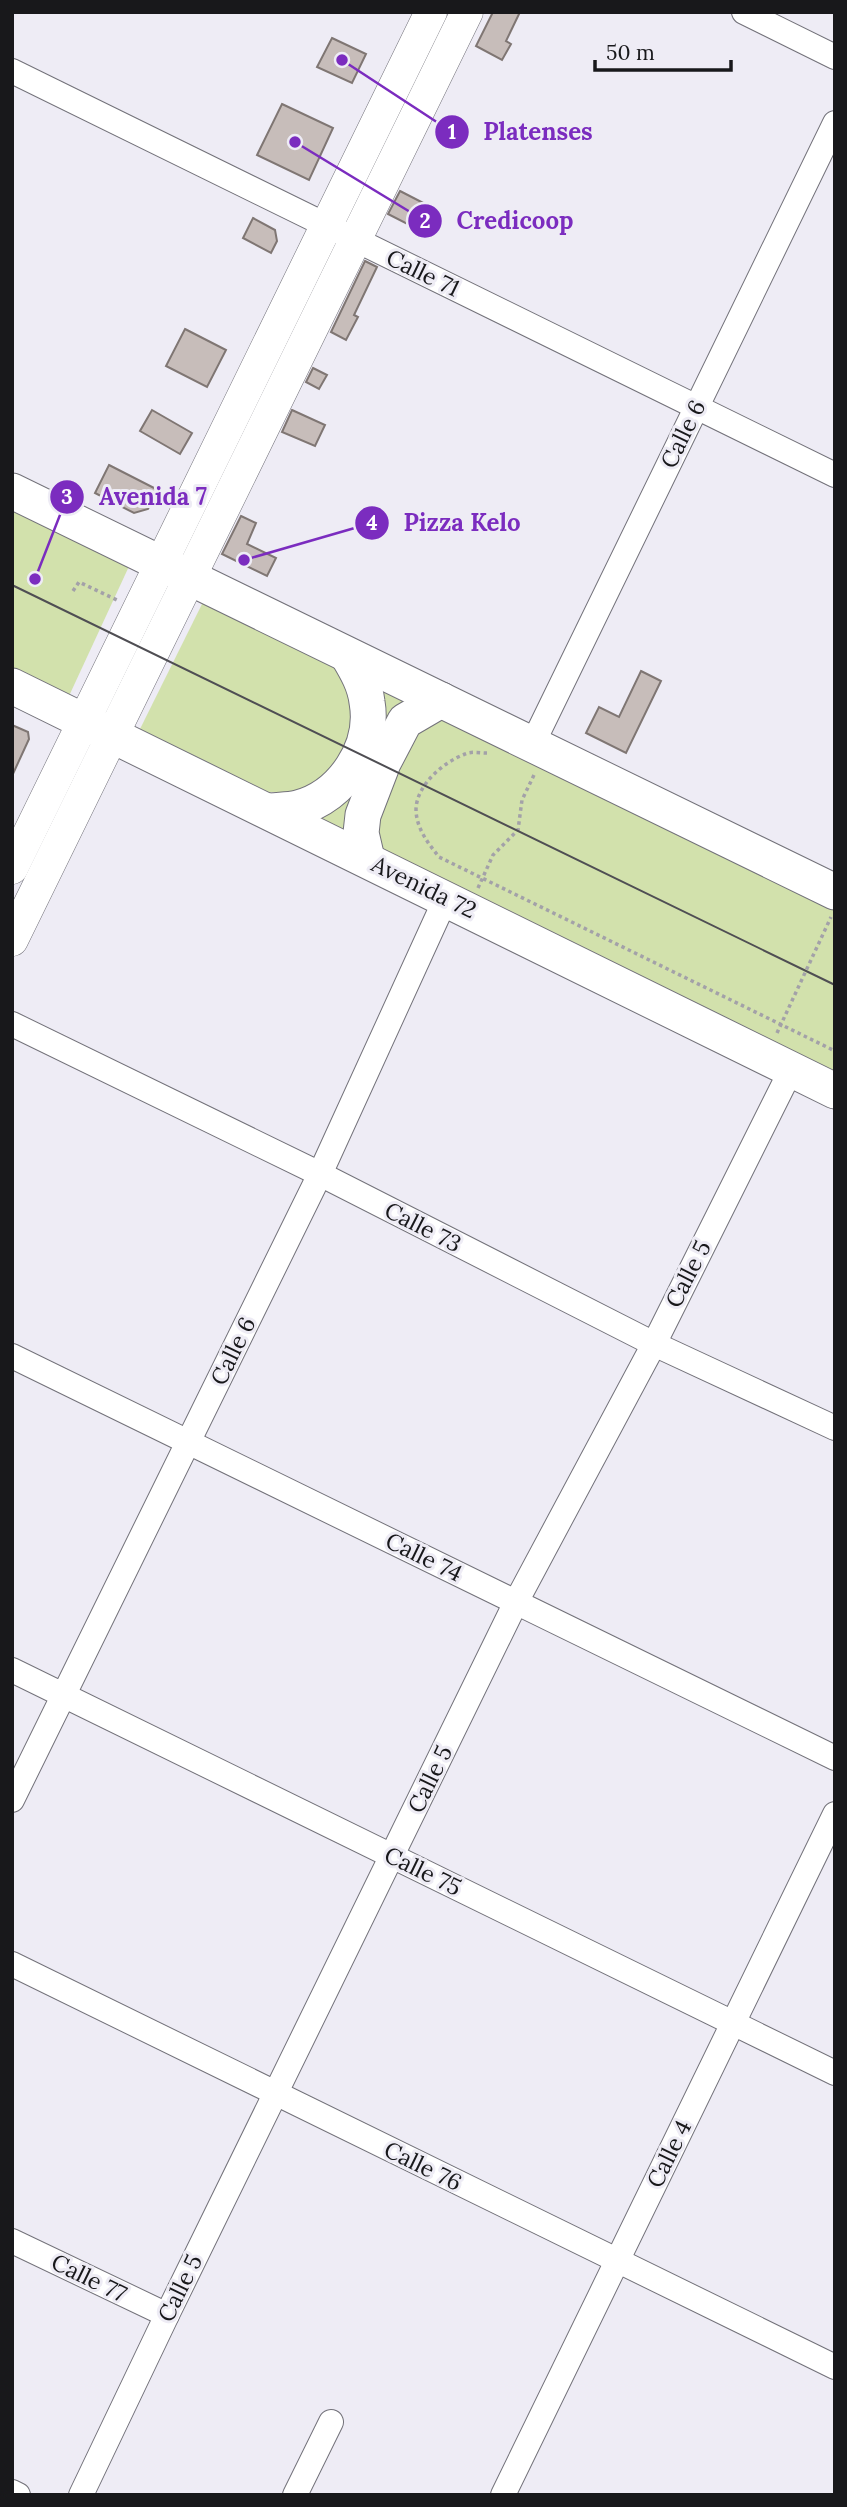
<svg xmlns="http://www.w3.org/2000/svg" width="847" height="2507" viewBox="0 0 847 2507" font-family="Lora,serif">
  <style>
    .green { fill: #d2e1ac }
    .building { fill: #c7bdba; stroke: #7f7673; stroke-width: 2 }
    .lines { fill: none; stroke-linecap: round; stroke-linejoin: round }
    .minor-casing { stroke: #73727a; stroke-width: 26 }
    .major-casing { stroke: #73727a; stroke-width: 33 }
    .highway-casing { stroke: #73727a; stroke-width: 37 }
    .path { stroke: #a3a1a8; stroke-width: 3.5; stroke-dasharray: 3.5 3.5; stroke-linecap: butt }
    .minor { stroke: #fff; stroke-width: 24 }
    .major { stroke: #fff; stroke-width: 32 }
    .highway { stroke: #fff; stroke-width: 35 }
    .tram { stroke: #4f4e53; stroke-width: 2 }
    .labels { text-anchor: middle; stroke-width: 6; stroke-linejoin: round; paint-order: stroke }
    .street-label { font-size: 23px; fill: #18181b; stroke: #eeecf5 }
    .leader { fill: none; stroke: #7b2cbf; stroke-width: 2.5 }
    .callout-dot { fill: #7b2cbf; stroke: #eeecf5; stroke-width: 2.5 }
    .mark-label { font-size: 21px; text-anchor: middle; font-weight: bold; fill: #fff }
    .callout-label { font-size: 24px; text-anchor: middle; font-weight: bold; fill: #7b2cbf; stroke: #eeecf5; stroke-width: 6; stroke-linejoin: round; paint-order: stroke }
  </style>
  <rect width="100%" height="100%" fill="#eeecf5"/>
  <g class="green">
    <path d="M12,501L131,562L69,696L12,668Z"/>
    <path d="M205,598L337,667L361,717L336,775L296,793L268,792L140,729Z"/>
    <path d="M376,687L416,705L350,834L313,815Z"/>
    <path d="M438,718L835,910V1072L377,847L368,834L410,728Z"/>
  </g>
  <g class="building">
    <path d="M493,12H520L506,41L511,44L502,60L476,46Z"/>
    <path d="M332,38L366,54L352,83L317,67Z"/>
    <path d="M282,104L333,128L309,180L257,155Z"/>
    <path d="M400,191L435,209L423,232L388,214Z"/>
    <path d="M253,218L275,230L277,241L271,253L243,238Z"/>
    <path d="M365,261L377,267L354,315L358,317L346,340L331,332Z"/>
    <path d="M185,329L226,350L207,387L166,366Z"/>
    <path d="M313,368L327,375L319,389L306,382Z"/>
    <path d="M152,410L192,433L180,454L140,431Z"/>
    <path d="M292,410L325,425L315,446L282,432Z"/>
    <path d="M109,465L158,490L148,509L134,513L95,493Z"/>
    <path d="M241,516L256,523L247,544L276,558L267,576L222,554Z"/>
    <path d="M641,671L661,681L626,753L586,733L599,707L619,717Z"/>
    <path d="M12,725L28,732L29,739L12,776Z"/>
  </g>
  <g class="lines">
    <defs>
      <g id="minor">
        <path d="M744,12L835,57"/>
        <path d="M12,71L835,475"/>
        <path d="M532,745L835,123"/>
        <path d="M12,1024L320,1174L654,1344L835,1428"/>
        <path d="M12,1356L835,1758"/>
        <path d="M12,1670L835,2073"/>
        <path d="M12,1800L320,1174L446,898"/>
        <path d="M12,1964L835,2367"/>
        <path d="M12,2241L167,2315"/>
        <path d="M12,2492L18,2495"/>
        <path d="M81,2495L167,2315L516,1602L654,1344L791,1070"/>
        <path d="M295,2495L331,2422"/>
        <path d="M503,2495L835,1814"/>
      </g>
      <g id="major">
        <path d="M12,868L431,12"/>
        <path d="M12,940L467,12"/>
      </g>
      <g id="highway">
        <path d="M12,491L835,892"/>
        <path d="M12,686L835,1091"/>
        <path d="M271,811C280,810 290,810 298,808C343,796 375,747 367,702C365,685 357,671 348,656"/>
        <path d="M367,859L361,833L363,815L383,763L405,721L441,700"/>
      </g>
    </defs>
    <use href="#minor" class="minor-casing"/>
    <use href="#major" class="major-casing"/>
    <use href="#highway" class="highway-casing"/>
    <g class="path">
      <path d="M73,591L79,582L117,600"/>
      <path d="M487,753C480,753 471,751 465,754C444,762 417,784 416,809C416,828 428,843 439,857L835,1051"/>
      <path d="M478,888L493,855L518,830L522,800L534,775"/>
      <path d="M777,1033L831,917"/>
    </g>
    <use href="#minor" class="minor"/>
    <use href="#major" class="major"/>
    <use href="#highway" class="highway"/>
    <path class="tram" d="M12,585L835,985"/>
  </g>
  <g class="labels">
    <g class="street-label">
      <text transform="translate(423 273) rotate(26)" y="8">Calle 71</text>
      <text transform="translate(683 434) rotate(-64)" y="8">Calle 6</text>
      <text transform="translate(424 887) rotate(26)" y="8">Avenida 72</text>
      <text transform="translate(423 1227) rotate(27)" y="8">Calle 73</text>
      <text transform="translate(688 1274) rotate(-63)" y="8">Calle 5</text>
      <text transform="translate(233 1351) rotate(-64)" y="8">Calle 6</text>
      <text transform="translate(424 1557) rotate(26)" y="8">Calle 74</text>
      <text transform="translate(430 1779) rotate(-64)" y="8">Calle 5</text>
      <text transform="translate(423 1871) rotate(26)" y="8">Calle 75</text>
      <text transform="translate(669 2154) rotate(-64)" y="8">Calle 4</text>
      <text transform="translate(423 2166) rotate(26)" y="8">Calle 76</text>
      <text transform="translate(89 2278) rotate(26)" y="8">Calle 77</text>
      <text transform="translate(180 2288) rotate(-64)" y="8">Calle 5</text>
    </g>
  </g>
  <path class="leader" d="M342 60L452 132M295 142L425 221M35 579L67 497M244 560L372 523"/>
  <g class="callout-dot">
    <circle cx="342" cy="60" r="7"/>
    <circle cx="295" cy="142" r="7"/>
    <circle cx="35" cy="579" r="7"/>
    <circle cx="244" cy="560" r="7"/>
    <circle cx="452" cy="132" r="18"/>
    <circle cx="425" cy="221" r="18"/>
    <circle cx="67" cy="497" r="18"/>
    <circle cx="372" cy="523" r="18"/>
  </g>
  <g class="mark-label">
    <text x="452" y="139">1</text>
    <text x="425" y="228">2</text>
    <text x="67" y="504">3</text>
    <text x="372" y="530">4</text>
  </g>
  <g class="callout-label">
    <text x="538" y="140">Platenses</text>
    <text x="515" y="229">Credicoop</text>
    <text x="153" y="505">Avenida 7</text>
    <text x="462" y="531">Pizza Kelo</text>
  </g>
  <rect width="847" height="2507" fill="none" stroke="#18181b" stroke-width="28"/>
  <path d="M595 60v10h136v-10" fill="none" stroke="#18181b" stroke-width="3.5"/>
  <text x="606" y="60" font-size="21" fill="#18181b" stroke="#eeecf5" stroke-width="5" paint-order="stroke">50 m</text>
</svg>
